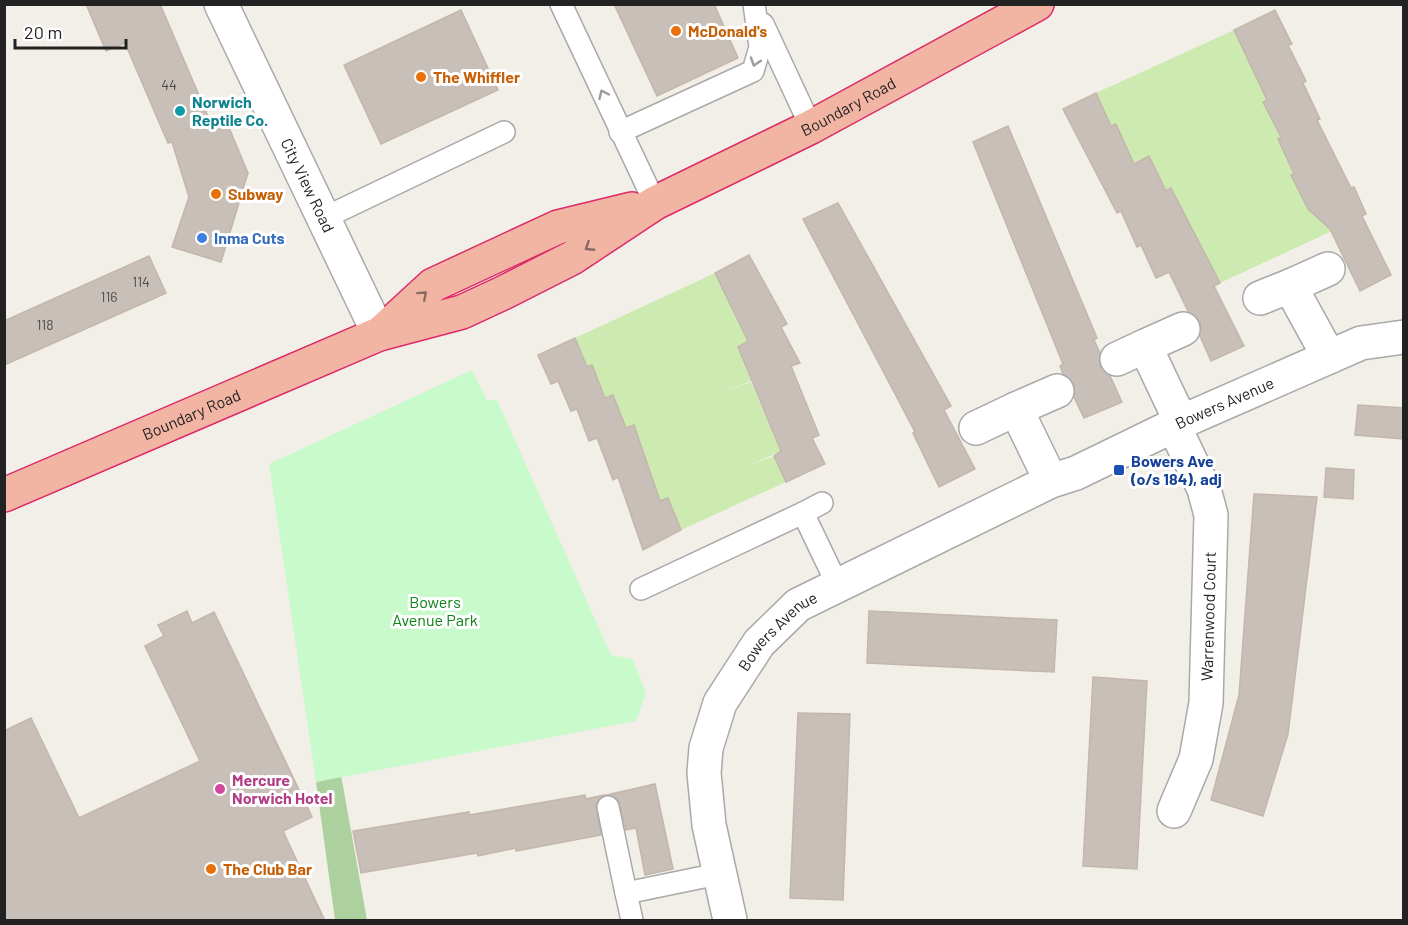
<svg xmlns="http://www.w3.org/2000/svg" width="1408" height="925" viewBox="0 0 1408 925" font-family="Barlow,sans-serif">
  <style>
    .grass { fill: #cdebb0 }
    .forest { fill: #add19e }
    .park { fill: #c8facc }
    .building { fill: #c7bfb8; stroke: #c4b6ab; stroke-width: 1.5 }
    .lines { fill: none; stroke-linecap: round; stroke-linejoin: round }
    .service-casing { stroke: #a9a9a9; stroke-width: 24 }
    .minor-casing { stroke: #a9a9a9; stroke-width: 36 }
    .trunk-casing { stroke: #dc2a67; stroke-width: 36 }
    .service { stroke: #fff; stroke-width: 21 }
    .minor { stroke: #fff; stroke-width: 33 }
    .trunk { stroke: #f2b4a3; stroke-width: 33 }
    .oneway { stroke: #9c9c9c }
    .oneway2 { stroke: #8a6b62 }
    .food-dot { fill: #e8710a; stroke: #fff; stroke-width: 2 }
    .culture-dot { fill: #0f9aa8; stroke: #fff; stroke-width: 2 }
    .shop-dot { fill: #3f7fe0; stroke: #fff; stroke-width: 2 }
    .transit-dot { fill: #1a4fb4; stroke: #fff; stroke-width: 2 }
    .hotel-dot { fill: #d1479c; stroke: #fff; stroke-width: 2 }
    .labels { text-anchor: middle; stroke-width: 6; stroke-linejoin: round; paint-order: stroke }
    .number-label { font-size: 14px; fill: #4b4948 }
    .food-label { font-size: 16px; font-weight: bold; fill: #c56008; stroke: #fff; text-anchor: start }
    .culture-label { font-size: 16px; font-weight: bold; fill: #0d838f; stroke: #fff; text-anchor: start }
    .street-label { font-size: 16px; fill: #222; stroke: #fff }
    .shop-label { font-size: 16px; font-weight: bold; fill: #366cbe; stroke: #fff; text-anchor: start }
    .transit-label { font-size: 16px; font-weight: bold; fill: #164399; stroke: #fff; text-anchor: start }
    .park-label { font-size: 16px; fill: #0c8416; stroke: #fff }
    .hotel-label { font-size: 16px; font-weight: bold; fill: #b23c85; stroke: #fff; text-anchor: start }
  </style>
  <rect width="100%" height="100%" fill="#f2efe9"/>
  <g class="grass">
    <path d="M1234,30L1267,100L1264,102L1281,137L1278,139L1308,209L1332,231L1220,283L1171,188L1166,191L1149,156L1134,163L1116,124L1111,125L1096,93Z"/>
    <path d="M715,273L748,341L738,347L751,381L721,393L751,382L781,451L748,466L774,456L786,482L681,530L668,498L660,501L633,425L626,428L606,400L593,367L588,369L575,338Z"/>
  </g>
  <path class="forest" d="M341,775L367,920H335L316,782Z"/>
  <path class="park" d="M472,370L487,400H497L611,655L633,659L646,693L636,721L316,782L269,464Z"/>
  <g class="building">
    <path d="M86,4H160L213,128L227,123L248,173L221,262L172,247L189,197L172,142L168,143L125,43L106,51Z"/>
    <path d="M614,4H714L738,58L657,96Z"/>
    <path d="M461,10L498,90L381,144L344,65Z"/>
    <path d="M1275,10L1292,44L1288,45L1306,81L1303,83L1320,119L1317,120L1351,188L1354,187L1366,214L1362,216L1391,275L1360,291L1330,229L1308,209L1291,175L1294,174L1278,139L1281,137L1263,102L1267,100L1234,30Z"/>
    <path d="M1096,93L1111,126L1116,124L1134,164L1149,156L1166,191L1171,188L1220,283L1214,286L1244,346L1211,361L1200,336V321L1188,311L1169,272L1156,278L1141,245L1137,247L1121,211L1117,213L1063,109Z"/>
    <path d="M1008,126L1097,338L1094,340L1100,353V366L1110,376L1122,402L1084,418L1074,397V384L1063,374L1060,366L1063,364L973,142Z"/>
    <path d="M838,203L951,406L944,410L975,469L939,487L913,433L915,432L803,219Z"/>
    <path d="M749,255L787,324L781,327L800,363L791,366L819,435L812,438L825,464L786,482L774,456L781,451L738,347L748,341L715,273Z"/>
    <path d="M149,256L166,293L4,365V321Z"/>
    <path d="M575,338L587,367L592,365L605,398L613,395L626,428L634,425L660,501L668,498L681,530L643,550L618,477L613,480L597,438L589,441L577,409L571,411L558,381L551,384L538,355Z"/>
    <path d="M1358,405L1404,408V439L1355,435Z"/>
    <path d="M1326,468L1354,470L1353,499L1324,497Z"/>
    <path d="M1254,494L1317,497L1288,734L1263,816L1211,800L1239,695Z"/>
    <path d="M187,611L192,623L214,612L312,817L283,831L325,921H4V731L31,718L79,818L200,761L145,646L164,636L158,625Z"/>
    <path d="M869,611L1057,620L1054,672L867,663Z"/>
    <path d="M1093,677L1147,681L1137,869L1083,866Z"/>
    <path d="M798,713L850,714L843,900L790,898Z"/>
    <path d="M655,784L673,869L645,875L636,828L626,830L618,799L607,795Z"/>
    <path d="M585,795L586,799L604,795L596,804L601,835L516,851V848L478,856L477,853L361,873L353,831L469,812V815Z"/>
  </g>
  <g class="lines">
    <defs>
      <g id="service">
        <path d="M561,4L655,203"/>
        <path d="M763,24L811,127"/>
        <path d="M620,132L753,71L760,47L754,4"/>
        <path d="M324,218L504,132"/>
        <path d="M803,513L822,503"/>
        <path d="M641,589L803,513L838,586"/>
        <path d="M608,807L626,893L718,874"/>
        <path d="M626,893L632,920"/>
      </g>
      <g id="minor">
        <path id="s1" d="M221,4L379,334"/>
        <path d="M1328,269L1290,286L1329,357"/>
        <path d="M1260,298L1290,286"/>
        <path d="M1145,346L1183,329"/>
        <path d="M1117,359L1145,346L1181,422"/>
        <path d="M976,428L1016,409"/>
        <path d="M1051,481L1016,409L1057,391"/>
        <path id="s2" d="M1174,811L1196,759L1206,703L1211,515L1204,489L1174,426"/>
        <path id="s3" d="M730,920L709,825L704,773L706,748L720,703L759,643L798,605L1051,481L1076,473L1181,422L1361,343L1404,337"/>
      </g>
      <g id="trunk">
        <path d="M383,331L433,285L558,227L632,209"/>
        <path id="s4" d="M4,495L379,334L462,312L503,293L572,258L655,203L811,127L1037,4"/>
      </g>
    </defs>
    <use href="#service" class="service-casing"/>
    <use href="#minor" class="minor-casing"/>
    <use href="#trunk" class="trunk-casing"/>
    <use href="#service" class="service"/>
    <use href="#minor" class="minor"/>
    <use href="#trunk" class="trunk"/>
  </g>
  <defs><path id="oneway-chevron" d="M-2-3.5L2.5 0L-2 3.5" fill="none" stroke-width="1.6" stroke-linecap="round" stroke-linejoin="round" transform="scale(1.5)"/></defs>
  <g class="oneway">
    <use href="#oneway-chevron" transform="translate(755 62) rotate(108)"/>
    <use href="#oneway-chevron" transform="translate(603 94) rotate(-115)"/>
  </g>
  <g class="oneway2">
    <use href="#oneway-chevron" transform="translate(589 247) rotate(147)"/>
    <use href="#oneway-chevron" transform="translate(423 295) rotate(-42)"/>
  </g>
  <g class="food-dot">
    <circle cx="676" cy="31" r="6"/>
    <circle cx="421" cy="77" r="6"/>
    <circle cx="216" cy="194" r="6"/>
    <circle cx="211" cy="869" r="6"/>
  </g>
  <circle class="culture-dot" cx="180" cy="111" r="6"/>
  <circle class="shop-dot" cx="202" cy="238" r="6"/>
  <rect class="transit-dot" x="1113" y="464" width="12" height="12" rx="3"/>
  <circle class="hotel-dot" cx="220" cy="789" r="6"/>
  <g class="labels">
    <g class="number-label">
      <text x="169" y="90">44</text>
      <text x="141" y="287">114</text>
      <text x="109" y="302">116</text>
      <text x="45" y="330">118</text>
    </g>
    <g class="food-label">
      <text x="688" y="37">McDonald's</text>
      <text x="433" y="83">The Whiffler</text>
      <text x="228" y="200">Subway</text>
      <text x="223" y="875">The Club Bar</text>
    </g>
    <g class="culture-label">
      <text x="192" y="108">Norwich<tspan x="192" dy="18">Reptile Co.</tspan></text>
    </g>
    <g class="street-label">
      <text dy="6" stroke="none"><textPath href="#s4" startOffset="932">Boundary Road</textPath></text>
      <text dy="6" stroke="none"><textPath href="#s1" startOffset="201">City View Road</textPath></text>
      <text dy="6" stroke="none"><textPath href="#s3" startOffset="820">Bowers Avenue</textPath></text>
      <text dy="6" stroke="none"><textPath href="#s4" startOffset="204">Boundary Road</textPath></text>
      <text dy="6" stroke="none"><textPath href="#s2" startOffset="200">Warrenwood Court</textPath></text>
      <text dy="6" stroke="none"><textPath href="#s3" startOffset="315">Bowers Avenue</textPath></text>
    </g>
    <g class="shop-label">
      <text x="214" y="244">Inma Cuts</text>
    </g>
    <g class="transit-label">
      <text x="1131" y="467">Bowers Ave<tspan x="1131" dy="18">(o/s 184), adj</tspan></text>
    </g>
    <g class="park-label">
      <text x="435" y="608">Bowers<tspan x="435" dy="18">Avenue Park</tspan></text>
    </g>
    <g class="hotel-label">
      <text x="232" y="786">Mercure<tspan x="232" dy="18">Norwich Hotel</tspan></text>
    </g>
  </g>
  <rect width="1408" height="925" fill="none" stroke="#222222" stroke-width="12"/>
  <path d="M15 39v9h111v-9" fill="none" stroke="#222222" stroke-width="3"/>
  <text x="24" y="39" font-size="18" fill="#222222" stroke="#ffffff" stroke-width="4.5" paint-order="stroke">20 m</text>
</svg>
